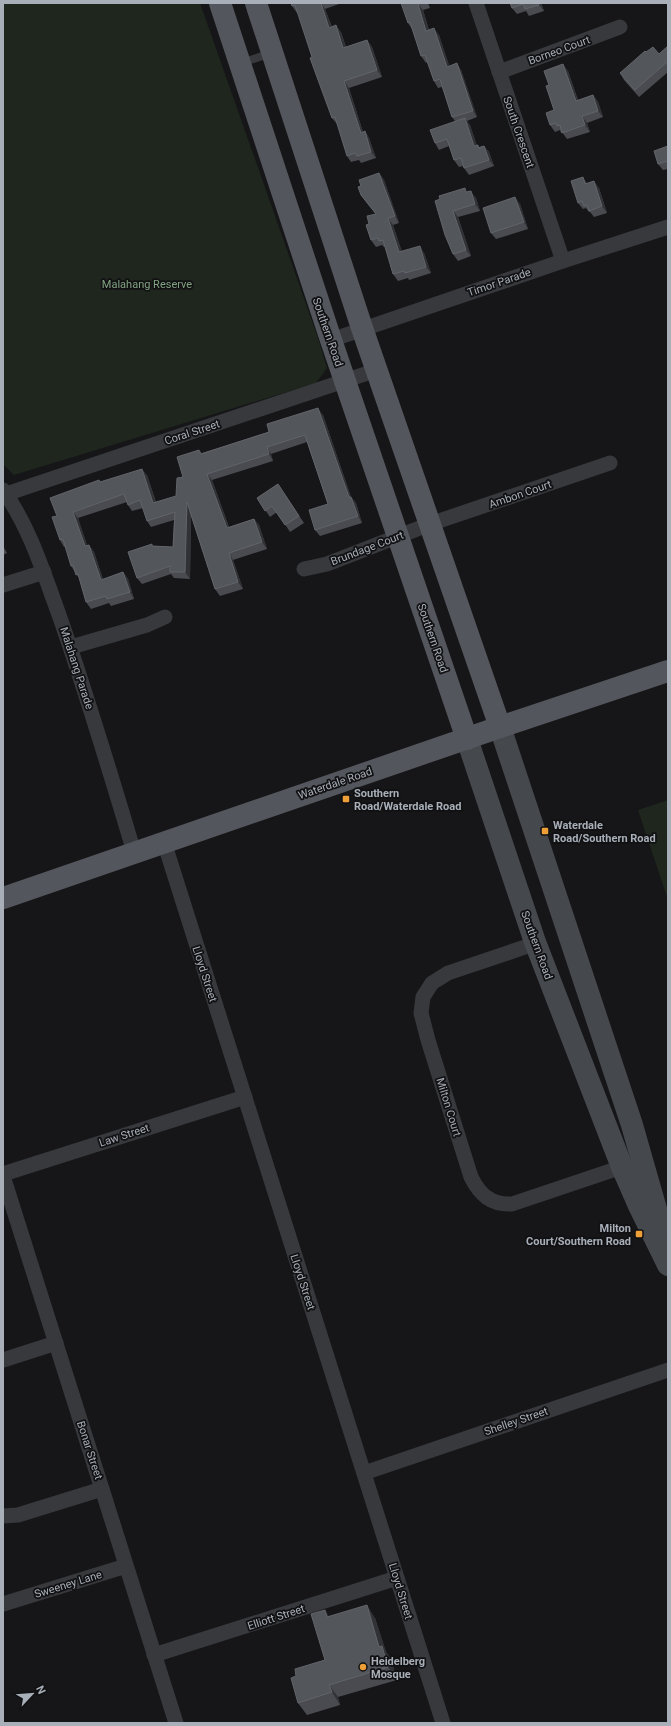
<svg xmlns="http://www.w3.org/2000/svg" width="671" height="1726" viewBox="0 0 671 1726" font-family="Roboto,sans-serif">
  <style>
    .green { fill: #1e261e }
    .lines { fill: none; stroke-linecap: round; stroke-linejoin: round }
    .service { stroke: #37393d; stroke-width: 8 }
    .minor { stroke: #37393d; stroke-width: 15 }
    .secondary { stroke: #45484d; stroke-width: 22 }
    .primary { stroke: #53565c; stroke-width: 22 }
    .wall { fill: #494b50 }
    .shaded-wall { fill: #303235 }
    .building { fill: #53565b; stroke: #61646a }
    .poi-dot { fill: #ef9f37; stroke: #111113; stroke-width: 1.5 }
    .labels { text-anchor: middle; stroke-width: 3.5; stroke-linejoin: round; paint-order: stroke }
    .street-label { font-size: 11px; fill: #a8afb8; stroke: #111113 }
    .park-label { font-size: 11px; fill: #81a280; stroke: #111113 }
    .poi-label { font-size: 11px; font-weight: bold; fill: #a8afb8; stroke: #111113; text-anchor: start }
  </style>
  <rect width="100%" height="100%" fill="#161618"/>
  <g class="green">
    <path d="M3,3H200L318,338L327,368L316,383L14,475L3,464Z"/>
    <path d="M668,800V900L638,810Z"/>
  </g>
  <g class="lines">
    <path class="service" d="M241,63L272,53"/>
    <g class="minor">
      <path d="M476,3L563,261"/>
      <path d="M499,72L620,27"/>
      <path d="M331,340L563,261L668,227"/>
      <path d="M3,490C29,526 43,571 58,612C86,691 110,772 134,852"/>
      <path d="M6,494L377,370"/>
      <path d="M304,569L327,564L430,524L610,463"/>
      <path d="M3,585L44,572"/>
      <path d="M71,647L147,625L165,617"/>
      <path d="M164,842L443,1723"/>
      <path d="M535,942L525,947L448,973L432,983L423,997L421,1013L428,1040L471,1177C480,1195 491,1205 512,1204L622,1167"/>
      <path d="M3,1174L245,1097"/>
      <path d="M3,1176L176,1723"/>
      <path d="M3,1360L56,1343"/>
      <path d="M364,1473L668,1370"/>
      <path d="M3,1516L18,1515L102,1489"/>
      <path d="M3,1604L126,1566"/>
      <path d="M154,1655L397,1578"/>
    </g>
    <g class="secondary">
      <path d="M500,727L632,1125L662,1230"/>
      <path d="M467,739L535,942L622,1167L640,1208L668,1265"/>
    </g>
    <g class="primary">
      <path d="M220,3L331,340L467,739"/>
      <path d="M256,3L362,328L500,727"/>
      <path d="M3,898L500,727L668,671"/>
    </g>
  </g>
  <g class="wall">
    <path d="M290,3H342L325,9L332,27L341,32L346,47L367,40L372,47L382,77L349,88L363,132L365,131L369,138L376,158L361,163L359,160L351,162L347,156L337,124L332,118L298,13H297Z"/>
    <path d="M401,3H428L430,8L423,10L429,30L439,35L449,66L461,70L477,117L467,121L470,125L477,146L478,145L479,147L484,146L489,152L494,166L469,175L464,168L463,166L459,167L454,160L449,146L439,150L435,143L455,121L452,117L442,87L438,88L434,81L427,62L426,63L421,56L412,29L408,23Z"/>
    <path d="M510,3H541L544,11L529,16L526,11L517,14L512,8Z"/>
    <path d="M668,46V72L639,97L624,80L620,73L646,52L659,54Z"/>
    <path d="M568,71L578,100L593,95L598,102L603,117L587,123L590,132L567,139L562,132L561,133L560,130L555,132L550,125L554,110L549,85Z"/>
    <path d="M668,146V169L663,170L658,164Z"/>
    <path d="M379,173L384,180L399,223L393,225L402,252L424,253L431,273L409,280L408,278L398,281L393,274L385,247H384L382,245L376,247L371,240L369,224L376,214L361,195V186Z"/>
    <path d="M583,177L587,184L599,188L607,213L594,217L590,212H589L586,208L583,209L578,203Z"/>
    <path d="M468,192L476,198L480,211L458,217L471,256L458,261L453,254L435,201Z"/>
    <path d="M520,204L528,229L496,239L491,233Z"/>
    <path d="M323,415L351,497L356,503L362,523L320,536L315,530L328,504L307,442L271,454L273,461L212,480L229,527L254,519L259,525L267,549L233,560L243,589L220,596L215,589L191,516L190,579L174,578L171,574L142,584L137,578L153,546L173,547L174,520L151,527L147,521L143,508L132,511L128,505L127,502L78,518L87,546L89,545L94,552L103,579L123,572L128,579L134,599L111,606L109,603L91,609L86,602L79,578L71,566L65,547H64L60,540L57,516L99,480L100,482L147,475L156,502L176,496L183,477L202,453Z"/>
    <path d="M278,484L304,523L290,532L277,512L270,517L257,498Z"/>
    <path d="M3,546L7,553L3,555Z"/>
    <path d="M329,1616L375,1618L386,1652L391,1659L397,1680L338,1697L340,1705L307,1715L298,1703L296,1676L325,1660Z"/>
  </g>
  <g class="shaded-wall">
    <path d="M321,3L325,9L334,34L329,28Z"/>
    <path d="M538,3H541L544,11L539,5Z"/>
    <path d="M418,4L423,10L431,38L426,31Z"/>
    <path d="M336,25L341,32L348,55L343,48Z"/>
    <path d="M434,28L439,35L452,73L447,67Z"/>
    <path d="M367,40L372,47L382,77L377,70Z"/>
    <path d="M457,63L461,70L477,117L473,111Z"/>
    <path d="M563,64L568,71L580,108L576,101Z"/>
    <path d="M344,81L349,88L365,139L361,133Z"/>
    <path d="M593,95L598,102L603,117L598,111Z"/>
    <path d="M582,116L587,123L590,132L585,125Z"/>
    <path d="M465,118L470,125L479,153L474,146Z"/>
    <path d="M365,131L369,138L376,158L371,152Z"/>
    <path d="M484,146L489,152L494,166L489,160Z"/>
    <path d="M379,173L384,180L399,223L395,216Z"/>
    <path d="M594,181L599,188L607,213L602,206Z"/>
    <path d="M471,191L476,198L480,211L475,204Z"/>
    <path d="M515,197L520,204L528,229L524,222Z"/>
    <path d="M453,211L458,217L471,256L466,250Z"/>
    <path d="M388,218L393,225L404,259L399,252Z"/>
    <path d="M420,246L424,253L431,273L426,267Z"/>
    <path d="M318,408L323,415L352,501L351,497L356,503L362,523L358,516L349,497Z"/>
    <path d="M267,447L271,454L273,461L269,454Z"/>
    <path d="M142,469L147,475L158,510L153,503Z"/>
    <path d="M207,474L212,480L231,534L227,528Z"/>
    <path d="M187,502L191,508L190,579L185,572Z"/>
    <path d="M73,512L78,518L90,553L85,546Z"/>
    <path d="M254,519L259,525L267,549L262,542Z"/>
    <path d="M89,545L94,552L105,586L101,580Z"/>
    <path d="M229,553L233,560L243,589L238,582Z"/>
    <path d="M123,572L128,579L134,599L130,592Z"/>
    <path d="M367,1605L375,1618L386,1652L391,1659L397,1680L388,1667L379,1647Z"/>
    <path d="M325,1610L333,1623L327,1617Z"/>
    <path d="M329,1685L338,1697L340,1705L332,1692Z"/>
  </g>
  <g class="building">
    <path d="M291,3H321L329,28L336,25L343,48L367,40L377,70L344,81L361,133L365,131L371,152L357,156L355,153L347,156L335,117L332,118L310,58L312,57L295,5L292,6Z"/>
    <path d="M401,3H420L418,4L426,31L434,28L447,67L457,63L473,111L452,117L440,79L434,81L425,55L421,56L410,22L408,23Z"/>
    <path d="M510,3H538L539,5L525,9L523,4L512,8Z"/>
    <path d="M668,46V61L635,90L620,73L645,51L646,52L653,47L659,54Z"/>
    <path d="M563,64L576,101L593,95L598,111L582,116L585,125L562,133L560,125L557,126L556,123L550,125L546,113L554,110L546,86L549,85L544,71Z"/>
    <path d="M465,118L474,146L478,145V148L484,146L489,160L464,168L461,158L454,160L447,139L435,143L430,130Z"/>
    <path d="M668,146V161L658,164L654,151Z"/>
    <path d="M379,173L395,216L388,218L399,252L420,246L426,267L405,273L404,271L393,274L383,240L379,241L378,238L371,240L366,225L369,224L367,216L376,214L361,195L358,187L361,186L359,180Z"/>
    <path d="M583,177L585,184L594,181L602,206L589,211L587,205L584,206L582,201L578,203L571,181Z"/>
    <path d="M465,188L466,192L471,191L475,204L453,211L466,250L453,254L445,235L435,201L440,199L439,196Z"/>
    <path d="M515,197L524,222L491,233L483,208Z"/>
    <path d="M318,408L349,497H351L358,516L315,530L309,510L328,504L305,435L267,447L269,454L207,474L227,528L254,519L262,542L229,553L238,582L215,589L187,502L185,572H170V566L137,578L128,552L152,544V546L173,547L175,512L147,521L140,500L128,505L124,494L73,512L85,546L89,545L101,580L123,572L130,592L107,599L106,596L86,602L78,574L76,575L73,565L71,566L63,539L60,540L52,517L57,516L50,498L99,480L100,482L142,469L153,503L176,496L177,478L183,477L177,457L199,450L201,454L269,432L267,424Z"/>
    <path d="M278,484L299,516L285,525L272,506L265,511L257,498Z"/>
    <path d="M367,1605L379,1647L382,1646L388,1667L329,1685L332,1692L298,1703L291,1678L296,1676L295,1669L325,1660L311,1614L325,1610L327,1617Z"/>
  </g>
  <g class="poi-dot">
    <rect x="342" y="795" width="8" height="8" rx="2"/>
    <rect x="541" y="827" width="8" height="8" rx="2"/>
    <rect x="635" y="1230" width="8" height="8" rx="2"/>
    <circle cx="363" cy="1667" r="4"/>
  </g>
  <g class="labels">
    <g class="street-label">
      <text transform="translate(559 50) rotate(-20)" y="4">Borneo Court</text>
      <text transform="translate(519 132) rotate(71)" y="4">South Crescent</text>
      <text transform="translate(499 282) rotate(-19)" y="4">Timor Parade</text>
      <text transform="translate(328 332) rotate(71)" y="4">Southern Road</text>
      <text transform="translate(192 432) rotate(-18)" y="4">Coral Street</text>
      <text transform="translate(520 494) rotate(-19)" y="4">Ambon Court</text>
      <text transform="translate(367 548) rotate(-21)" y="4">Brundage Court</text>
      <text transform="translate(433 638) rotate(71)" y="4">Southern Road</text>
      <text transform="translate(77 668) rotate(72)" y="4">Malahang Parade</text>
      <text transform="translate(335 783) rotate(-19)" y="4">Waterdale Road</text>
      <text transform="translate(537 945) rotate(70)" y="4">Southern Road</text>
      <text transform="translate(205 974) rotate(72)" y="4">Lloyd Street</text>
      <text transform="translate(449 1107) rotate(73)" y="4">Milton Court</text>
      <text transform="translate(124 1135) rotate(-18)" y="4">Law Street</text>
      <text transform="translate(303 1282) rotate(72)" y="4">Lloyd Street</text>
      <text transform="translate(516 1421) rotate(-19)" y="4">Shelley Street</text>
      <text transform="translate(90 1450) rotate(72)" y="4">Bonar Street</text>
      <text transform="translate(68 1584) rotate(-17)" y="4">Sweeney Lane</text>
      <text transform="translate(401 1591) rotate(73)" y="4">Lloyd Street</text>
      <text transform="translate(276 1617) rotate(-18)" y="4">Elliott Street</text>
    </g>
    <g class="park-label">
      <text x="147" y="288">Malahang Reserve</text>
    </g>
    <g class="poi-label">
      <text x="354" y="797">Southern<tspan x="354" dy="13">Road/Waterdale Road</tspan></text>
      <text x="553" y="829">Waterdale<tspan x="553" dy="13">Road/Southern Road</tspan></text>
      <text x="631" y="1232" text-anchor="end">Milton<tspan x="631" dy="13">Court/Southern Road</tspan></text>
      <text x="371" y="1665">Heidelberg<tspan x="371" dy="13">Mosque</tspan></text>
    </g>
  </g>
  <rect width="671" height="1726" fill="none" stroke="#a8afb8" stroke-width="8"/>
  <g transform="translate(32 1694) rotate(64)" stroke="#111113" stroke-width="3" paint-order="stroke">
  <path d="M0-3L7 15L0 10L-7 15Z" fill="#a8afb8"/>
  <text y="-6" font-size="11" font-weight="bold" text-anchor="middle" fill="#a8afb8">N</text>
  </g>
</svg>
